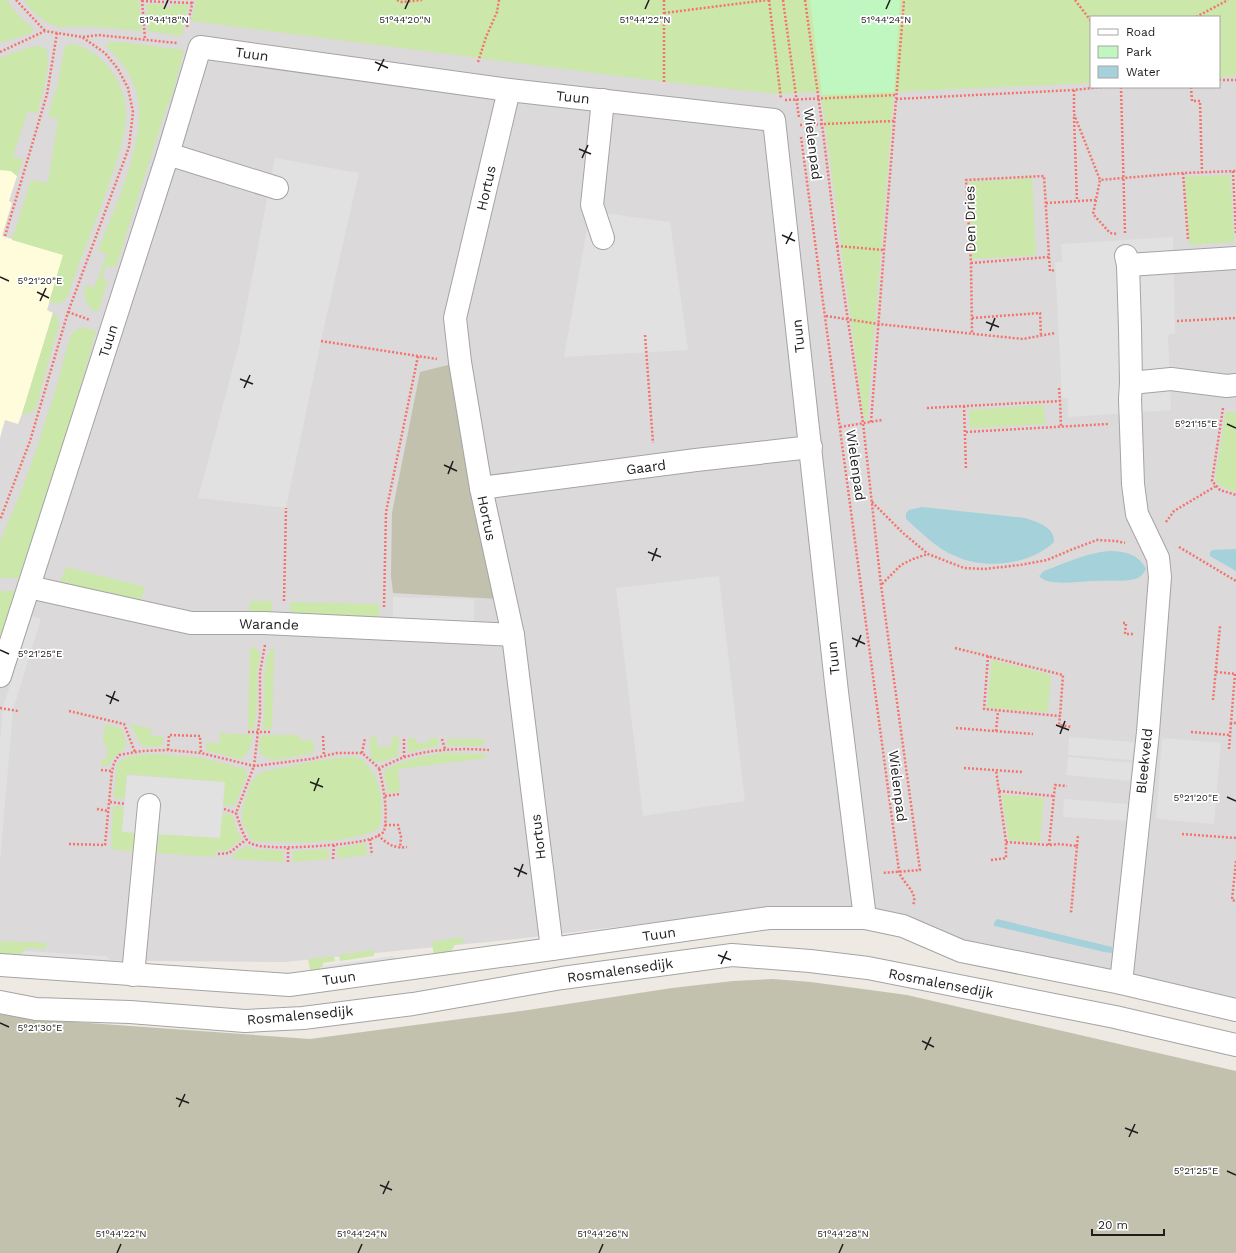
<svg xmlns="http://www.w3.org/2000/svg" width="1236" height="1253" viewBox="0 0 1236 1253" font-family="'Work Sans',sans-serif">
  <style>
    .residential { fill: #dbd9da; fill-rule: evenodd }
    .education { fill: #fefcdb }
    .construction { fill: #c2c1ae }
    .grass { fill: #cbe7a9 }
    .park { fill: #c0f7c1 }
    .parking { fill: #e1e1e1 }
    .water { fill: #a4d1da }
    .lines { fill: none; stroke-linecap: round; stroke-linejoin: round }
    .minor-casing { stroke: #a4a4a4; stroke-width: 24 }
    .path { stroke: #f5736c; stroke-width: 2.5; stroke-dasharray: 2 2; stroke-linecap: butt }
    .minor { stroke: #fff; stroke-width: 22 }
    .ticks { fill: none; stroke: #1d1d1d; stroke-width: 1.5 }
    .labels { text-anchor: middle; stroke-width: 3.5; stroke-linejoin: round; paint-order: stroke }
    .street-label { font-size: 14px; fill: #1d1d1d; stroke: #fff }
    .ticks-label { font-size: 10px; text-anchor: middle; fill: #1d1d1d; stroke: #fff; stroke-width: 3.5; stroke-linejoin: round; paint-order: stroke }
  </style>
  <rect width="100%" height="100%" fill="#eee9e2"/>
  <path class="residential" d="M0,0H1236V1002L865,918L767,909L507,940L284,962L31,960L0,956ZM1091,17H1219V87H1091Z"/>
  <path class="education" d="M2,169L11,171L17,176L9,201L12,203L2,236L64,255L47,310L53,313L22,414L18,424L5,420L0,438V170Z"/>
  <g class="construction">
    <path d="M452,364L499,599L393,593L391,576L392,513L420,372Z"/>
    <path d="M773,979L811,982L907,995L1236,1071V1253H0V1014L33,1019L310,1039L528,1010L672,988L733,981Z"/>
  </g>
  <g class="grass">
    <path d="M0,0H7L16,13L33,29L32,33L0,43Z"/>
    <path d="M24,0H139L142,31L97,27H58C43,22 33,13 24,0Z"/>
    <path d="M196,0H1236V76L1219,77V17H1091V83L894,92L867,419L864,420L821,92L777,94L658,81L191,21Z"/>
    <path d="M146,4H163L164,7H173V4H188L182,36L148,31Z"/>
    <path d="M108,42H120L184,50L173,93L165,112L116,267L112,266V268L106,266L102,278L108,280L99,309L96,312C86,306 82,296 86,285L94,288L107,254L98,251C114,210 146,141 138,98C134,77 122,61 107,47Z"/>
    <path d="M68,44C83,44 96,54 105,63C117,76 126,95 126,113C126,131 120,150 115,167C105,197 93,226 82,256C78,268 72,281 69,293C65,303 59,305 49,302L63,255L12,240L31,180L48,183L58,119L48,116L58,83L64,51L66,46Z"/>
    <path d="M39,46L45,48L47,50C50,71 43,94 37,113L28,111L13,156L23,160L17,176L11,171L0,170V58L27,48Z"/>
    <path d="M1230,175L1234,242L1189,245L1185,177Z"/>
    <path d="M1032,178L1036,255L972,259L968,182Z"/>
    <path d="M53,313L57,316L59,324L36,407C32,413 28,414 22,414Z"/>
    <path d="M79,328H85L96,331L66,440L21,578H0V542L23,487L38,445L57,385L70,338L72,333Z"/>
    <path d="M1044,405L1045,424L970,428L969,410Z"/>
    <path d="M1226,412H1236V492L1221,486L1215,480Z"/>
    <path d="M66,567L145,587L140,603L60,582Z"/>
    <path d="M0,591H16L0,648Z"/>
    <path d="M250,601H272V618H249Z"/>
    <path d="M290,602L379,604V620L290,618Z"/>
    <path d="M250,647L257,648L260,655L257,674V706L254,729H248Z"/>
    <path d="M274,647L272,729H262C263,725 264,721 264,717C266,702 260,655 274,647Z"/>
    <path d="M992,660L1051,675L1048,712L987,708Z"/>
    <path d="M105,724L122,729L126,744C123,754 112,754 109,766H101L102,759H107V745L103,744Z"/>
    <path d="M130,724L152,729L150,735L164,737L162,746L145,747L142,746Z"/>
    <path d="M220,733L253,735C251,743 249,755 240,759L208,751L206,749V743H220Z"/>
    <path d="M262,735H299L300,740L314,741L313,753L276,760V759H269L263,755L262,756C257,748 259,743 262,735Z"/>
    <path d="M370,737H377V747H391L392,737H399L398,755C372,767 370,765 370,737Z"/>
    <path d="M408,738H416V743H429L430,738H438V746L408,752Z"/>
    <path d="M447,739H485L482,745L479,746L447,745Z"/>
    <path d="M444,753L483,754L486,756L487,758L398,769L400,791L388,793L384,773C389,762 431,755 444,753Z"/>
    <path d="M166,754V755L188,757V756L202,758L245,769L246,771L247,775L235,805L223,806L224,782L127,774L125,799L115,798L114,796L117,766C123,752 153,755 166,754Z"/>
    <path d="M347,757C350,757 353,757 356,757C362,758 365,763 369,767C382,784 384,807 379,828C353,845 284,843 252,841L242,822V810L250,786L253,779L261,772L321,760Z"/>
    <path d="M1002,795L1044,798L1040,842L1009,840Z"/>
    <path d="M115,806L124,807L122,832L140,833L138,852L116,850L111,848L113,808Z"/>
    <path d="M222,813C236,815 232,816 236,827C237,832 240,835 242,839L226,851L216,850V857L157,853L159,834L220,838Z"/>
    <path d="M366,843L367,855L338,858L337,848Z"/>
    <path d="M247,845L251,849L283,851V862L233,859V855Z"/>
    <path d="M328,849L329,859L293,862V851Z"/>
    <path d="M463,937V943L455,944C450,955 445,956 434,957L432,942Z"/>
    <path d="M1,941L46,943V949L26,948V951L16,957L0,955Z"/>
    <path d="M374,950V956L340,961L339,955Z"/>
    <path d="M334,956L335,961L323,963V966L321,967L316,974H311L308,959Z"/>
  </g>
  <path class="park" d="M810,0H900L894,92L822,95Z"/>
  <g class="parking">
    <path d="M275,158L359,173L321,341L286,508L198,498L239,345Z"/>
    <path d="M590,211L670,222L688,350L564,357Z"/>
    <path d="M1173,237L1175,333L1168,335L1171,410L1068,417V398H1062L1055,262H1062L1061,244Z"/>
    <path d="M719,576L745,801L643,816L616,588Z"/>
    <path d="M393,597L474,599V622L393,620Z"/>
    <path d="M32,616L41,619L13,710L0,862V740L3,707Z"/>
    <path d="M1069,737L1134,742L1132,760L1068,755Z"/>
    <path d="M1162,738L1221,743L1214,824L1156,819Z"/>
    <path d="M1068,757L1132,763L1130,781L1066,775Z"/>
    <path d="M127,775L225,782L220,838L122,832Z"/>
    <path d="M1064,799L1128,804L1127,821L1063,817Z"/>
    <path d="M24,951L107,956L113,964L16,957Z"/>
    <path d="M392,956L402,962L316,974L321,967L323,966Z"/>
  </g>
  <g class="water">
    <path d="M922,507L1025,518C1037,522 1055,527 1054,542C1030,565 985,570 955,556C936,548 921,532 906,519V513L909,510Z"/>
    <path d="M1236,549V571L1210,556V552L1213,550Z"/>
    <path d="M1109,551C1124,551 1139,554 1146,569C1143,574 1141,577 1135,579C1122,582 1107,580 1094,581C1081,581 1048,587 1039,576L1044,571C1065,563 1087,553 1109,551Z"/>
    <path d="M997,919L1112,947V953L1104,952L999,927L994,926V923Z"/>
  </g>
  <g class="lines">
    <defs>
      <g id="minor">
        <path d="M509,90L455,318L460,362L481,488L513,635L552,949"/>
        <path d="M168,154L277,188"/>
        <path d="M603,238L592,205L603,100"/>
        <path d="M1128,265L1236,258"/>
        <path d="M1131,383L1171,379L1227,386L1236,385"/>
        <path d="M481,488L696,460L811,447"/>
        <path d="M29,587L191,623H264L513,635"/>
        <path d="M0,676L168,154L200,47L509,90L774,120L837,692L865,918"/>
        <path d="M0,965L289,985L552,949L769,918H865L903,926L961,951L1121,983L1236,1010"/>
        <path d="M133,975L149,805"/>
        <path d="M1121,983L1148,732L1160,577L1158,558L1137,514L1133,484L1130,399L1131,383L1130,328L1128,265L1126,256"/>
        <path d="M0,1002L36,1009L130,1012L245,1021L303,1018L413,1004L562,978L732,955L810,961L868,968L1115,1017L1236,1045"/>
      </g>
    </defs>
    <use href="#minor" class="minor-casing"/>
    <g class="path">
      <path d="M16,0L45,31"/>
      <path d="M142,0L145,39"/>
      <path d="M397,0L402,2L422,0"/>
      <path d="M664,0V84"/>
      <path d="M769,0L781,99"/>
      <path d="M783,0L799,118"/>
      <path d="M805,0L822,124L837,246L863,423L881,585L920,870L882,873"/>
      <path d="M1075,0L1091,21"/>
      <path d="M142,1L192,3"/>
      <path d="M664,13L768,0"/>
      <path d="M1196,17L1228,0"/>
      <path d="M187,27L193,0"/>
      <path d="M83,37L98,35L177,43"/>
      <path d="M0,52L45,31L82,37L105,53L118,69L128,88L133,112L129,147L68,312L30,441L0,520"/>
      <path d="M478,62L486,37L497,12L499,0"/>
      <path d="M1219,80H1236"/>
      <path d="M1121,87L1125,234"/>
      <path d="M1191,87L1192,101H1200L1202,173"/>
      <path d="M1074,90V114L1100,180"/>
      <path d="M896,99L1074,90L1101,87"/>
      <path d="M785,100L897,95"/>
      <path d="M1074,117L1077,201"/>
      <path d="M800,125L894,121"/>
      <path d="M801,137L899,871C901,882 919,892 913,905"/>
      <path d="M1233,171L1236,235"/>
      <path d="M1183,173L1188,239"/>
      <path d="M1096,200L1093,214L1110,233L1118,234"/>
      <path d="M1046,203L1096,200L1100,180L1183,173L1236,171"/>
      <path d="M5,236L47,94L57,33"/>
      <path d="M837,246L884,250"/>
      <path d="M1049,257L1050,271L1055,270"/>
      <path d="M971,263L1049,257L1044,176L966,180L971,263L972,333"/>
      <path d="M68,312L90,320"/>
      <path d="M826,316L878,324L1023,339L1055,333"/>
      <path d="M972,318L1040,313L1041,336"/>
      <path d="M1177,321L1236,318"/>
      <path d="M645,335L653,443"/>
      <path d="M321,341L437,359"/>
      <path d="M1059,388L1060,401"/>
      <path d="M964,406L966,470"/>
      <path d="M927,408L1060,401L1061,427"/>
      <path d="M1223,408L1212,481L1220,490L1236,495"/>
      <path d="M871,422L884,250L904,0"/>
      <path d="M840,427L882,420"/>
      <path d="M966,432L1108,424"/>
      <path d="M872,502L903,533L928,554L964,568L984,569L1020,565L1047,560L1073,549L1097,540L1116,541L1125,543"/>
      <path d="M1166,522L1174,511L1216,486"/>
      <path d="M1179,547L1236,581"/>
      <path d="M882,584L901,565L913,559L928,554"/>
      <path d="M284,601L286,508"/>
      <path d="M384,607L386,512L418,356"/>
      <path d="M1123,623H1126L1125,634H1133"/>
      <path d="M265,645L260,672V714L254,766L236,813C239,821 243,838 250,843C263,852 353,845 370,839C375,838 379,835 384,832C388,811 384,789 379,768"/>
      <path d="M955,648L1063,675L1060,716"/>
      <path d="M988,656L984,709L1060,716L1059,725L1072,727"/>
      <path d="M1216,672L1236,674"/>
      <path d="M1235,674L1231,723H1236"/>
      <path d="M1213,700L1220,626"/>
      <path d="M0,708L18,711"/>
      <path d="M69,711L124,724L135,752"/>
      <path d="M956,728L1033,734"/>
      <path d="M996,731L998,711"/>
      <path d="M248,732H271"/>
      <path d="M1191,732L1230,735"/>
      <path d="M323,736L324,756"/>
      <path d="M404,739V757"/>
      <path d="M442,739L445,749"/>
      <path d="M1229,749L1231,723"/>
      <path d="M168,750L169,735L200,736L201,753"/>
      <path d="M362,753L365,738"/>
      <path d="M964,768L1022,772"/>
      <path d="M101,770L112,771"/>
      <path d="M999,791L1054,796"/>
      <path d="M385,796L400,794"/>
      <path d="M110,802L125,804"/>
      <path d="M97,809L109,811"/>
      <path d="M224,809L236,813"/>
      <path d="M385,825H398L401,837L400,848"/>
      <path d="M1182,834L1236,838"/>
      <path d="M378,835C387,844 395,849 407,847"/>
      <path d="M370,839L372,855"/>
      <path d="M1006,842L1049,845L1058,844L1077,846L1071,913"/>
      <path d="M69,844L105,845L112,771L114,763L119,755L142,751L168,750L201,753L254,766L311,759L337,753H362L379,768C387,765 396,760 405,757C432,749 461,748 489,750"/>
      <path d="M1049,845L1055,785L1067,786"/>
      <path d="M1077,846L1078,835"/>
      <path d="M288,848V862"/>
      <path d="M218,854L229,853L247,839"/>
      <path d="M333,859L334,845"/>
      <path d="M991,860L1006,858V842L996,770"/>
      <path d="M1236,861L1232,900L1236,901"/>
    </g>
    <use href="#minor" class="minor"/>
  </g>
  <path class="ticks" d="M164,9L168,0M405,9L409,0M645,9L649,0M886,9L890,0M375,62L388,68M378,71L384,59M579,149L591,154M582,158L588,145M782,235L795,241M786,244L792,232M0,277L9,281M37,292L49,298M40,301L46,288M986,322L999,327M990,331L995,318M240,379L253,384M244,388L250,375M1227,424L1236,428M444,465L457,471M448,474L453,461M648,552L661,557M652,561L657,548M852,638L865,644M856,647L861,635M0,650L9,654M106,695L119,701M110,704L115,691M1056,725L1069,730M1060,734L1065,721M310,782L323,787M314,791L319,778M1227,797L1236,801M514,868L527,874M518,877L523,864M718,955L731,960M721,964L727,951M0,1023L9,1027M922,1041L934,1047M925,1050L931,1037M176,1098L189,1103M179,1107L185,1094M1125,1128L1138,1133M1129,1137L1135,1124M1227,1171L1236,1175M380,1185L392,1190M383,1194L389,1181M117,1253L121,1244M358,1253L362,1244M599,1253L603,1244M839,1253L843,1244"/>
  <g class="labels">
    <g class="street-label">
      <text transform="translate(252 54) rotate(8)" y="5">Tuun</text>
      <text transform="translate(573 97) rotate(6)" y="5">Tuun</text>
      <text transform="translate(813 144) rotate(83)" y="5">Wielenpad</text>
      <text transform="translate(486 188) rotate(-77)" y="5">Hortus</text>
      <text transform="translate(970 219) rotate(-91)" y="5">Den Dries</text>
      <text transform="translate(798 336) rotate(-96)" y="5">Tuun</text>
      <text transform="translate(108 341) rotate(-72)" y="5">Tuun</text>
      <text transform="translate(856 465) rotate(82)" y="5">Wielenpad</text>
      <text transform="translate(646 467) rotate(-7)" y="5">Gaard</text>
      <text transform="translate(487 518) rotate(78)" y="5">Hortus</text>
      <text transform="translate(269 624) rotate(1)" y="5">Warande</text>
      <text transform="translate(833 658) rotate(-96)" y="5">Tuun</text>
      <text transform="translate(1144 761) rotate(-84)" y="5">Bleekveld</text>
      <text transform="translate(898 786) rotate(83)" y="5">Wielenpad</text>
      <text transform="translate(538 837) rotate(-97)" y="5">Hortus</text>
      <text transform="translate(659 934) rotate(-8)" y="5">Tuun</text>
      <text transform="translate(620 970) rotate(-8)" y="5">Rosmalensedijk</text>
      <text transform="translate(339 978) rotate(-8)" y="5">Tuun</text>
      <text transform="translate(941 983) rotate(11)" y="5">Rosmalensedijk</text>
      <text transform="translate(300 1015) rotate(-5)" y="5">Rosmalensedijk</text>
    </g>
  </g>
  <g class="ticks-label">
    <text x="164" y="23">51°44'18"N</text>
    <text x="405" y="23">51°44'20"N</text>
    <text x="645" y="23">51°44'22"N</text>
    <text x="886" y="23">51°44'24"N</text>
    <text x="40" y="284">5°21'20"E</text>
    <text x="1196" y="427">5°21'15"E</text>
    <text x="40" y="657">5°21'25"E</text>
    <text x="1196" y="801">5°21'20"E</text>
    <text x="40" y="1031">5°21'30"E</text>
    <text x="1196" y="1174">5°21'25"E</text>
    <text x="121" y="1237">51°44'22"N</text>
    <text x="362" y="1237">51°44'24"N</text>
    <text x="603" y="1237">51°44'26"N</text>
    <text x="843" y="1237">51°44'28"N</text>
  </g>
  <rect x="1090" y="16" width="130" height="72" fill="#ffffff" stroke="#a5a5a5"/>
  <rect x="1098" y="29" width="20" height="6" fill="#ffffff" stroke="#a5a5a5"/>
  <text x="1126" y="36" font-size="12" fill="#1d1d1d">Road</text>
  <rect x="1098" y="46" width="20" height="12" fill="#c0f7c1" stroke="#a5a5a5"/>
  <text x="1126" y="56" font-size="12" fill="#1d1d1d">Park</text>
  <rect x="1098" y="66" width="20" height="12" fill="#a4d1da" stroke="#a5a5a5"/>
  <text x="1126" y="76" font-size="12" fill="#1d1d1d">Water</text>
  <path d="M1092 1229v6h72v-6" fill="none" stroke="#1d1d1d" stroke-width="2"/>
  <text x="1098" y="1229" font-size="12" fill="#1d1d1d" stroke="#ffffff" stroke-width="3" paint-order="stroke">20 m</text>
</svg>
